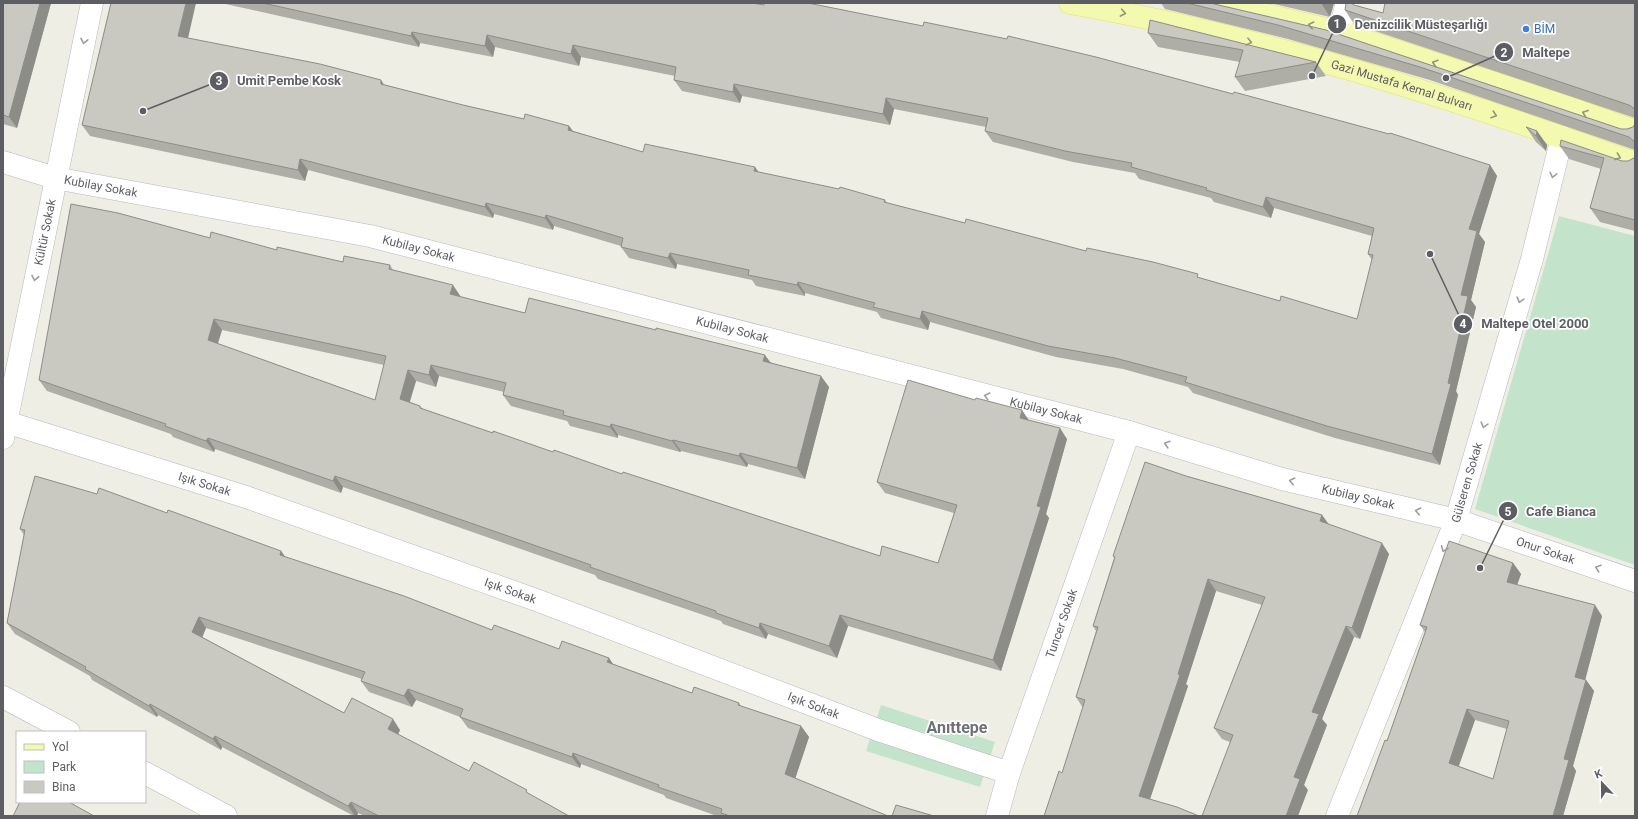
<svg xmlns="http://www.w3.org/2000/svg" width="1638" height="819" viewBox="0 0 1638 819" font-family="Roboto,sans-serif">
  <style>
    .green { fill: #c3e4cb }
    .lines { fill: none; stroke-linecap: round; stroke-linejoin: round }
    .minor-casing { stroke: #b7b8be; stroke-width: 23 }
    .primary-casing { stroke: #e7e364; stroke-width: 23 }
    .minor { stroke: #fff; stroke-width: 22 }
    .primary { stroke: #f3f9af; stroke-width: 22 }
    .wall { fill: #aeada6; fill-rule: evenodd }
    .shaded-wall { fill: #8d8d87 }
    .building { fill: #cac9c1; stroke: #8d8d87; fill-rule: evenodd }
    .oneway { stroke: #92947e }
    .oneway2 { stroke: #9e9ea2 }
    .shop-dot { fill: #3f7fe0; stroke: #fff; stroke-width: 1.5 }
    .labels { text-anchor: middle; stroke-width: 3.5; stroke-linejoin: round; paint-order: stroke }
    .shop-label { font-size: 12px; fill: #366cbe; stroke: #fff; text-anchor: start }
    .street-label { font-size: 12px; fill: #5d5e64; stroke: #fff }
    .district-label { font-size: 16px; font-weight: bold; fill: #6e7076; stroke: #fff }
    .leader { fill: none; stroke: #5d5e64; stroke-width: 1.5 }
    .callout-dot { fill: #5d5e64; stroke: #fff; stroke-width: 1.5 }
    .mark-label { font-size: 12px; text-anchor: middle; font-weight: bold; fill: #fff }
    .callout-label { font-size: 13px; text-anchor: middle; font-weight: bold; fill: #5d5e64; stroke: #fff; stroke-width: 3.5; stroke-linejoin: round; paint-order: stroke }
  </style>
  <rect width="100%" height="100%" fill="#eeeee5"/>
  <g class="green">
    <path d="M1559,216L1635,236V565L1475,509Z"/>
    <path d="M881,705L995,742L980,787L866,751Z"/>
  </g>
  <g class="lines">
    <defs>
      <g id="minor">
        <path d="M1339,32L1347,3"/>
        <path id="s1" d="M3,162L55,178L370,236L1129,432L1282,479L1456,520L1635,581"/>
        <path id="s2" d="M6,422L246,497L539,601L878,730L1009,773"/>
        <path id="s3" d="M3,438L92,3"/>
        <path d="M3,697L69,732"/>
        <path d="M145,773L226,816"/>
        <path id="s4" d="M997,816L1009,773L1129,432"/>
        <path id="s5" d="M1337,816L1456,520L1532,259L1562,137"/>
      </g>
      <g id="primary">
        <path id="s6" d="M1070,3C1263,37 1451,97 1635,163"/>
        <path d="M1215,3L1339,32L1573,109L1635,131"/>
      </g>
    </defs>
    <use href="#minor" class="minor-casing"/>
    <use href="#primary" class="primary-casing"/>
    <use href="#minor" class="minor"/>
    <use href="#primary" class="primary"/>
  </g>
  <g class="wall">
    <path d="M3,3H51L17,128L3,124Z"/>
    <path d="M221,3H752L1490,165L1497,176L1479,234L1485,242L1471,300L1476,307L1456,391L1458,395L1440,465L1335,438L1193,393L1188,387L1123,369L1056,357L930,322L928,330L881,318L877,312L805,293V296L756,286L752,280L677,264L676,269L629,258L621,247V246L554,226L553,230L494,214L493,218L308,170L305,181L90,136L82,125L188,38L385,85L463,105L524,119L569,126L573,131L643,152L758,172L885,200L887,203L965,223L1086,251L1201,278L1280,301L1357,319L1372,260L1368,254L1372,236L1274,208L1271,218L1214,202L1211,198L1139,179L1135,173L1073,162L993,142L985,131L986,127L894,109L890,125L742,96L740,103L682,91L674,80L675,76L581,57L579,66L495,47L493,57L420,43L419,47Z"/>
    <path d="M1161,3H1210L1326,30L1621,129H1627L1633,127L1635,124V150L1430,80L1288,39L1165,9Z"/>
    <path d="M1270,3H1334L1330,17Z"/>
    <path d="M1635,3V118L1354,24L1345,10L1354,5L1383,13Z"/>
    <path d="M1148,33L1316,62L1326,76L1245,91L1235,77L1240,62L1158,47Z"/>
    <path d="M1526,127L1537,131L1547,145L1546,151L1536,142Z"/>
    <path d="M1560,146L1622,161H1628L1634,158L1635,156V231L1600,222L1590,208L1601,169L1569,159Z"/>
    <path d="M210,238L343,262L390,265L393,270L461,297L525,313L770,362L829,387L805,479L748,464L747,467L681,451L680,452L618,435V438L570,426L567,421L511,406L503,395L504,392L439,376L436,387L416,381L410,402L420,406L423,409L493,433L553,452L880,556L938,563L954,513L885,493L877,482L1029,420L1067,439L1046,514L1049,518L1001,671L848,626L837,658L768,634L766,639L723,624L721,621L598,579L595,575L404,508L343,487L341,493L215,449L214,452L173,437L171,434L47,391L39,380ZM222,330L384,365L375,400L218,344Z"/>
    <path d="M1186,476L1322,515L1329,525L1389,554L1360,639L1354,637L1322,719L1327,725L1304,785L1308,790L1230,742L1222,739L1214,728L1262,605L1216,591L1186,684L1188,686L1150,799L1199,816L1062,773L1083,708L1076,697L1096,631L1093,626L1114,558L1113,556Z"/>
    <path d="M167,513L281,551L285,557L492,630L559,649L609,658L613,664L692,693L739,703L741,706L801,726L809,737L795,779L888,816H717L666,798L664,795L581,764L580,768L468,728L460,717L416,700L412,707L369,692L361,681L362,679L206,628L202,637L344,713L400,730L398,735L469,771L530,795L569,816H365L358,813L357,816H354L222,747L221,750L158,715L157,717L92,680L90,676L15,634L7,623L24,535L20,529Z"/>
    <path d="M1513,563L1521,574L1517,585L1602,616L1585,680H1586L1594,691L1573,766L1576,771L1563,816H1357L1387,741L1425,632L1420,625ZM1475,720L1507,729L1493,779L1459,766Z"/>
  </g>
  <g class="shaded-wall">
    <path d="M40,3H51L17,128L9,117Z"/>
    <path d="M186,3H196L186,47L178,36Z"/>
    <path d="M1321,3H1334L1330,17Z"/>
    <path d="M412,32L420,43L419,47L411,36Z"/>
    <path d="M487,35L495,47L493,57L485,46Z"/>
    <path d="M573,45L581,57L579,66L571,54Z"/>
    <path d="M381,80L389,92L381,84Z"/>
    <path d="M734,84L742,96L740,103L733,92Z"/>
    <path d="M886,98L894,109L890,125L883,114Z"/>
    <path d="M569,126L577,137L568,130Z"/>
    <path d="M1537,131L1547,145L1546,151L1536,136Z"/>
    <path d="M300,159L308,170L305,181L298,170Z"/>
    <path d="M1490,165L1497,176L1479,234L1485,242L1471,300L1476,307L1456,391L1458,395L1440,465L1432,454L1448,383L1461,295L1469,229Z"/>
    <path d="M755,167L763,178L754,171Z"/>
    <path d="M1266,197L1274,208L1271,218L1263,207Z"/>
    <path d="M486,203L494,214L493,218L485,207Z"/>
    <path d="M546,215L554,226L553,230L545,218Z"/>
    <path d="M670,253L677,264L676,269L668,258Z"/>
    <path d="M798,282L805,293V296L797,285Z"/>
    <path d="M453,285L461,297L450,294Z"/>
    <path d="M922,311L930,322L928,330L920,319Z"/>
    <path d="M214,319L222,330L215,351L208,340Z"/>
    <path d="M765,355L773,366L763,361Z"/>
    <path d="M431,365L439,376L436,387L429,375Z"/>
    <path d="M408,370L416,381L407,410L400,399Z"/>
    <path d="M821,376L829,387L805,479L797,468Z"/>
    <path d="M1022,410L1030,422L1020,418Z"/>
    <path d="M611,424L618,435V438L610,427Z"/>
    <path d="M1060,428L1067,439L1046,514L1049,518L1001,671L993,660Z"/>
    <path d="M208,438L215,449L214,452L206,441Z"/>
    <path d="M673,440L681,451L680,452L672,441Z"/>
    <path d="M740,453L748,464L747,467L739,456Z"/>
    <path d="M335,476L343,487L341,493L333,481Z"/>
    <path d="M1322,515L1330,526L1320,521Z"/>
    <path d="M1382,543L1389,554L1360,639L1352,628Z"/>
    <path d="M281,551L289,562L280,555Z"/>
    <path d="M1513,563L1521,574L1514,593L1507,582Z"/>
    <path d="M1208,579L1216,591L1186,684L1188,686L1147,808L1139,796Z"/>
    <path d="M1595,605L1602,616L1583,688L1575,677Z"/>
    <path d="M840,615L848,626L837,658L829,646Z"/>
    <path d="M199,617L206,628L200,643L192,632Z"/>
    <path d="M760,623L768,634L766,639L759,628Z"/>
    <path d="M1346,626L1354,637L1322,719L1327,725L1304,785L1308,790L1298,816H1286L1294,777L1312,712Z"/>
    <path d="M609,658L616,669L607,662Z"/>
    <path d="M1586,680L1594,691L1573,766L1576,771L1563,816H1553L1564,759Z"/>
    <path d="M408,689L416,700L412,707L404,696Z"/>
    <path d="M150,704L158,715L157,717L149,706Z"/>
    <path d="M1467,709L1475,720L1456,773L1449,763Z"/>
    <path d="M393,719L400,730L395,740L388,729Z"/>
    <path d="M801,726L809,737L793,785L785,774Z"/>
    <path d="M215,736L222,747L221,750L213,739Z"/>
    <path d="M573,753L581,764L580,768L572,757Z"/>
    <path d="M351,802L358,813L357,816H355L348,806Z"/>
  </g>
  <g class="building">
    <path d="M3,3H40L9,117L3,115Z"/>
    <path d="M111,3H186L178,36L320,64L381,80V84L463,105L524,119L525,114L569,126L568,130L643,152L645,144L755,167L754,171L839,189L840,187L885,200L884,202L965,223L966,219L1086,251L1087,248L1153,262L1198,274L1197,277L1280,301L1281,296L1357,319L1373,255L1368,254L1374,228L1266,197L1263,207L1206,190L1207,188L1131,167L1132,163L1065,151L985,131L988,118L886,98L883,114L734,84L733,92L674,80L676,67L573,45L571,54L487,35L485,46L412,32L411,36L263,3H752L764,5L765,3H808L923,26L924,22L1007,39L1008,36L1096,57L1233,94L1234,92L1389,134L1390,133L1490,165L1469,229L1477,231L1461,295L1468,296L1448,383L1451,384L1432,454L1327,426L1185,382L1187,377L1115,358L1048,346L922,311L920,319L873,307L875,303L798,282L797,285L748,275L749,270L670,253L668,258L621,247L623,238L546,215L545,218L486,203L485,207L300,159L298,170L82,125Z"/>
    <path d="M1187,3H1210L1326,30L1621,129H1627L1633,127L1635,124V142L1629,137L1420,67L1278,25Z"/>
    <path d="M1346,3H1351L1354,5L1383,13L1385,3H1635V109L1629,105L1345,10Z"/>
    <path d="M1150,20L1316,62L1235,77L1243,50L1148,33Z"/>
    <path d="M1526,127L1537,131L1536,136Z"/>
    <path d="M1561,140L1622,161H1628L1634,158L1635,156V220L1590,208L1604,158L1560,146Z"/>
    <path d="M71,204L118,213L210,238L211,232L277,250V247L343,262L344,256L390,265L389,269L453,285L450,294L525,313L529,298L656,330V328L765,355L763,361L821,376L797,468L740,453L739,456L673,440L672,441L611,424L610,427L563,415L564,411L503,395L506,383L431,365L429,375L408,370L400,399L420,406V408L493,433V431L553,452L554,450L622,474L623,472L880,556L882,546L938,563L957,505L877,482L908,380L975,400L976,398L1022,410L1020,418L1060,428L1037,506L1041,507L993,660L840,615L829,646L760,623L759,628L716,613V611L590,567L591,565L396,497L335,476L333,481L208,438L206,441L165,426L166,424L39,380ZM214,319L386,356L375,400L208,340Z"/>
    <path d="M1145,462L1186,476L1322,515L1320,521L1382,543L1352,628L1346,626L1312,712L1319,714L1294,777L1300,779L1286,816H1202L1233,735L1214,728L1265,597L1208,579L1178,674L1180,675L1139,796L1177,807L1199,816H1044L1059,771L1062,773L1085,700L1076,697L1098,627L1093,626L1115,557L1113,556Z"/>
    <path d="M35,476L97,494L99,488L167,513L168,510L281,551L280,555L404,596L492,630L494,625L559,649L562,641L609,658L607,662L692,693L694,687L739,703L738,705L801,726L785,774L888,816H730L721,813L722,809L658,787L659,785L573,753L572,757L460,717L463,709L408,689L404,696L361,681L365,672L199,617L192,632L344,713L352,698L393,719L388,729L469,771L474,762L527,790L526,792L569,816H379L351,802L348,806L215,736L213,739L150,704L149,706L85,669L86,667L7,623L25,530L20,529Z"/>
    <path d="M1449,541L1513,563L1507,582L1595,605L1575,677L1586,680L1564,759L1569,760L1553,816H1357L1385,740L1387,741L1427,627L1420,625ZM1467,709L1509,721L1493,779L1449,763Z"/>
    <path d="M20,802H69L94,816H13Z"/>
    <path d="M896,805L934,816H892Z"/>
  </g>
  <defs><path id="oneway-chevron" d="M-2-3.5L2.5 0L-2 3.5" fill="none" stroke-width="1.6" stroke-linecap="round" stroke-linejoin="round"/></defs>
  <g class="oneway">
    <use href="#oneway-chevron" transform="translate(1123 13) rotate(11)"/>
    <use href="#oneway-chevron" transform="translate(1311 25) rotate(-167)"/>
    <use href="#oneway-chevron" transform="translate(1249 42) rotate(14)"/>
    <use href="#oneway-chevron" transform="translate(1435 63) rotate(-162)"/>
    <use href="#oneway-chevron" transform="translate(1585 113) rotate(-160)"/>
    <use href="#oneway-chevron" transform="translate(1494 115) rotate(18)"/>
    <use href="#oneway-chevron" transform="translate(1618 157) rotate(20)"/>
  </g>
  <g class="oneway2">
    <use href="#oneway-chevron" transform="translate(84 41) rotate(102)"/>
    <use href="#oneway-chevron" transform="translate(1553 175) rotate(104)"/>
    <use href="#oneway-chevron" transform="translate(35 278) rotate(101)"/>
    <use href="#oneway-chevron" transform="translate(1520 300) rotate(106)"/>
    <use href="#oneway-chevron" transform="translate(987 396) rotate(-166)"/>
    <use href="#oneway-chevron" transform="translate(1484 425) rotate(106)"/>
    <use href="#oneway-chevron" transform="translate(1167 444) rotate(-163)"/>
    <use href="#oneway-chevron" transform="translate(1292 481) rotate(-167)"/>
    <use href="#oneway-chevron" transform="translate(1418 511) rotate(-167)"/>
    <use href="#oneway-chevron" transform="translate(1444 549) rotate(112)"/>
    <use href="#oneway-chevron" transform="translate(1598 568) rotate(-161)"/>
  </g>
  <circle class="shop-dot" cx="1526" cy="29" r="4"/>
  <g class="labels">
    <g class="shop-label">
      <text x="1534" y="33">BİM</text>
    </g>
    <g class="street-label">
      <text dy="4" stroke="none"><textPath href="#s6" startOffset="342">Gazi Mustafa Kemal Bulvarı</textPath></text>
      <text dy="4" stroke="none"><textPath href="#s1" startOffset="101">Kubilay Sokak</textPath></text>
      <text dy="4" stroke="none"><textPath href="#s3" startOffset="210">Kültür Sokak</textPath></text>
      <text dy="4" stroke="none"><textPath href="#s1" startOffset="425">Kubilay Sokak</textPath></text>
      <text dy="4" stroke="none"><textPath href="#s1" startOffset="749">Kubilay Sokak</textPath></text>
      <text dy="4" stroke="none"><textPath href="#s1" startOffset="1073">Kubilay Sokak</textPath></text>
      <text dy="4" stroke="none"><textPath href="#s5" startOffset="358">Gülseren Sokak</textPath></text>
      <text dy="4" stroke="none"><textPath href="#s2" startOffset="208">Işık Sokak</textPath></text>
      <text dy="4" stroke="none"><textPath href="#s1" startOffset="1397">Kubilay Sokak</textPath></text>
      <text dy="4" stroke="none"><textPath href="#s1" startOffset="1592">Onur Sokak</textPath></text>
      <text dy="4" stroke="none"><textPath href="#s2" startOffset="532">Işık Sokak</textPath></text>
      <text dy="4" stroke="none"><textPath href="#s4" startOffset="203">Tuncer Sokak</textPath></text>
      <text dy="4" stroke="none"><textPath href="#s2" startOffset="856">Işık Sokak</textPath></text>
    </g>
    <g class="district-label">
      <text x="957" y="733">Anıttepe</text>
    </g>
  </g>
  <path class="leader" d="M1312 76L1337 24M1446 78L1504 52M143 111L219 81M1430 254L1463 324M1480 568L1508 511"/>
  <g class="callout-dot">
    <circle cx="1312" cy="76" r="4"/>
    <circle cx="1446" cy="78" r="4"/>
    <circle cx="143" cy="111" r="4"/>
    <circle cx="1430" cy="254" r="4"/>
    <circle cx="1480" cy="568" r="4"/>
    <circle cx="1337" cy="24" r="10"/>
    <circle cx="1504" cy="52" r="10"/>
    <circle cx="219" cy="81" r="10"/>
    <circle cx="1463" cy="324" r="10"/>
    <circle cx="1508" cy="511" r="10"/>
  </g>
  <g class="mark-label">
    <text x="1337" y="28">1</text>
    <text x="1504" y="57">2</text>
    <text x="219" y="85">3</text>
    <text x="1463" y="328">4</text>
    <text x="1508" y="516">5</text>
  </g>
  <g class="callout-label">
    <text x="1421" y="29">Denizcilik Müsteşarlığı</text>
    <text x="1546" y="57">Maltepe</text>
    <text x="289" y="85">Umit Pembe Kosk</text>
    <text x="1535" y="328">Maltepe Otel 2000</text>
    <text x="1561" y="516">Cafe Bianca</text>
  </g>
  <rect width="1638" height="819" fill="none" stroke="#5d5e64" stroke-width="8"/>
  <rect x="16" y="731" width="130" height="72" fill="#ffffff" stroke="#bebfc1"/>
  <rect x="24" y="744" width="20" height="6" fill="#f3f9af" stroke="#bebfc1"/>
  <text x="52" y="751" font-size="12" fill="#5d5e64">Yol</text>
  <rect x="24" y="761" width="20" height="12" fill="#c3e4cb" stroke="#bebfc1"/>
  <text x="52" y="771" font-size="12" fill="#5d5e64">Park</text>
  <rect x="24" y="781" width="20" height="12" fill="#cac9c1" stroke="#bebfc1"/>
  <text x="52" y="791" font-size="12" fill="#5d5e64">Bina</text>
  <g transform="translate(1602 783) rotate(338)" stroke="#ffffff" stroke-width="3" paint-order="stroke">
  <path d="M0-3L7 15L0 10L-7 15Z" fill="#5d5e64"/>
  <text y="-6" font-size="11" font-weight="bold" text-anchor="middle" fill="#5d5e64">K</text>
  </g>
</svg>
